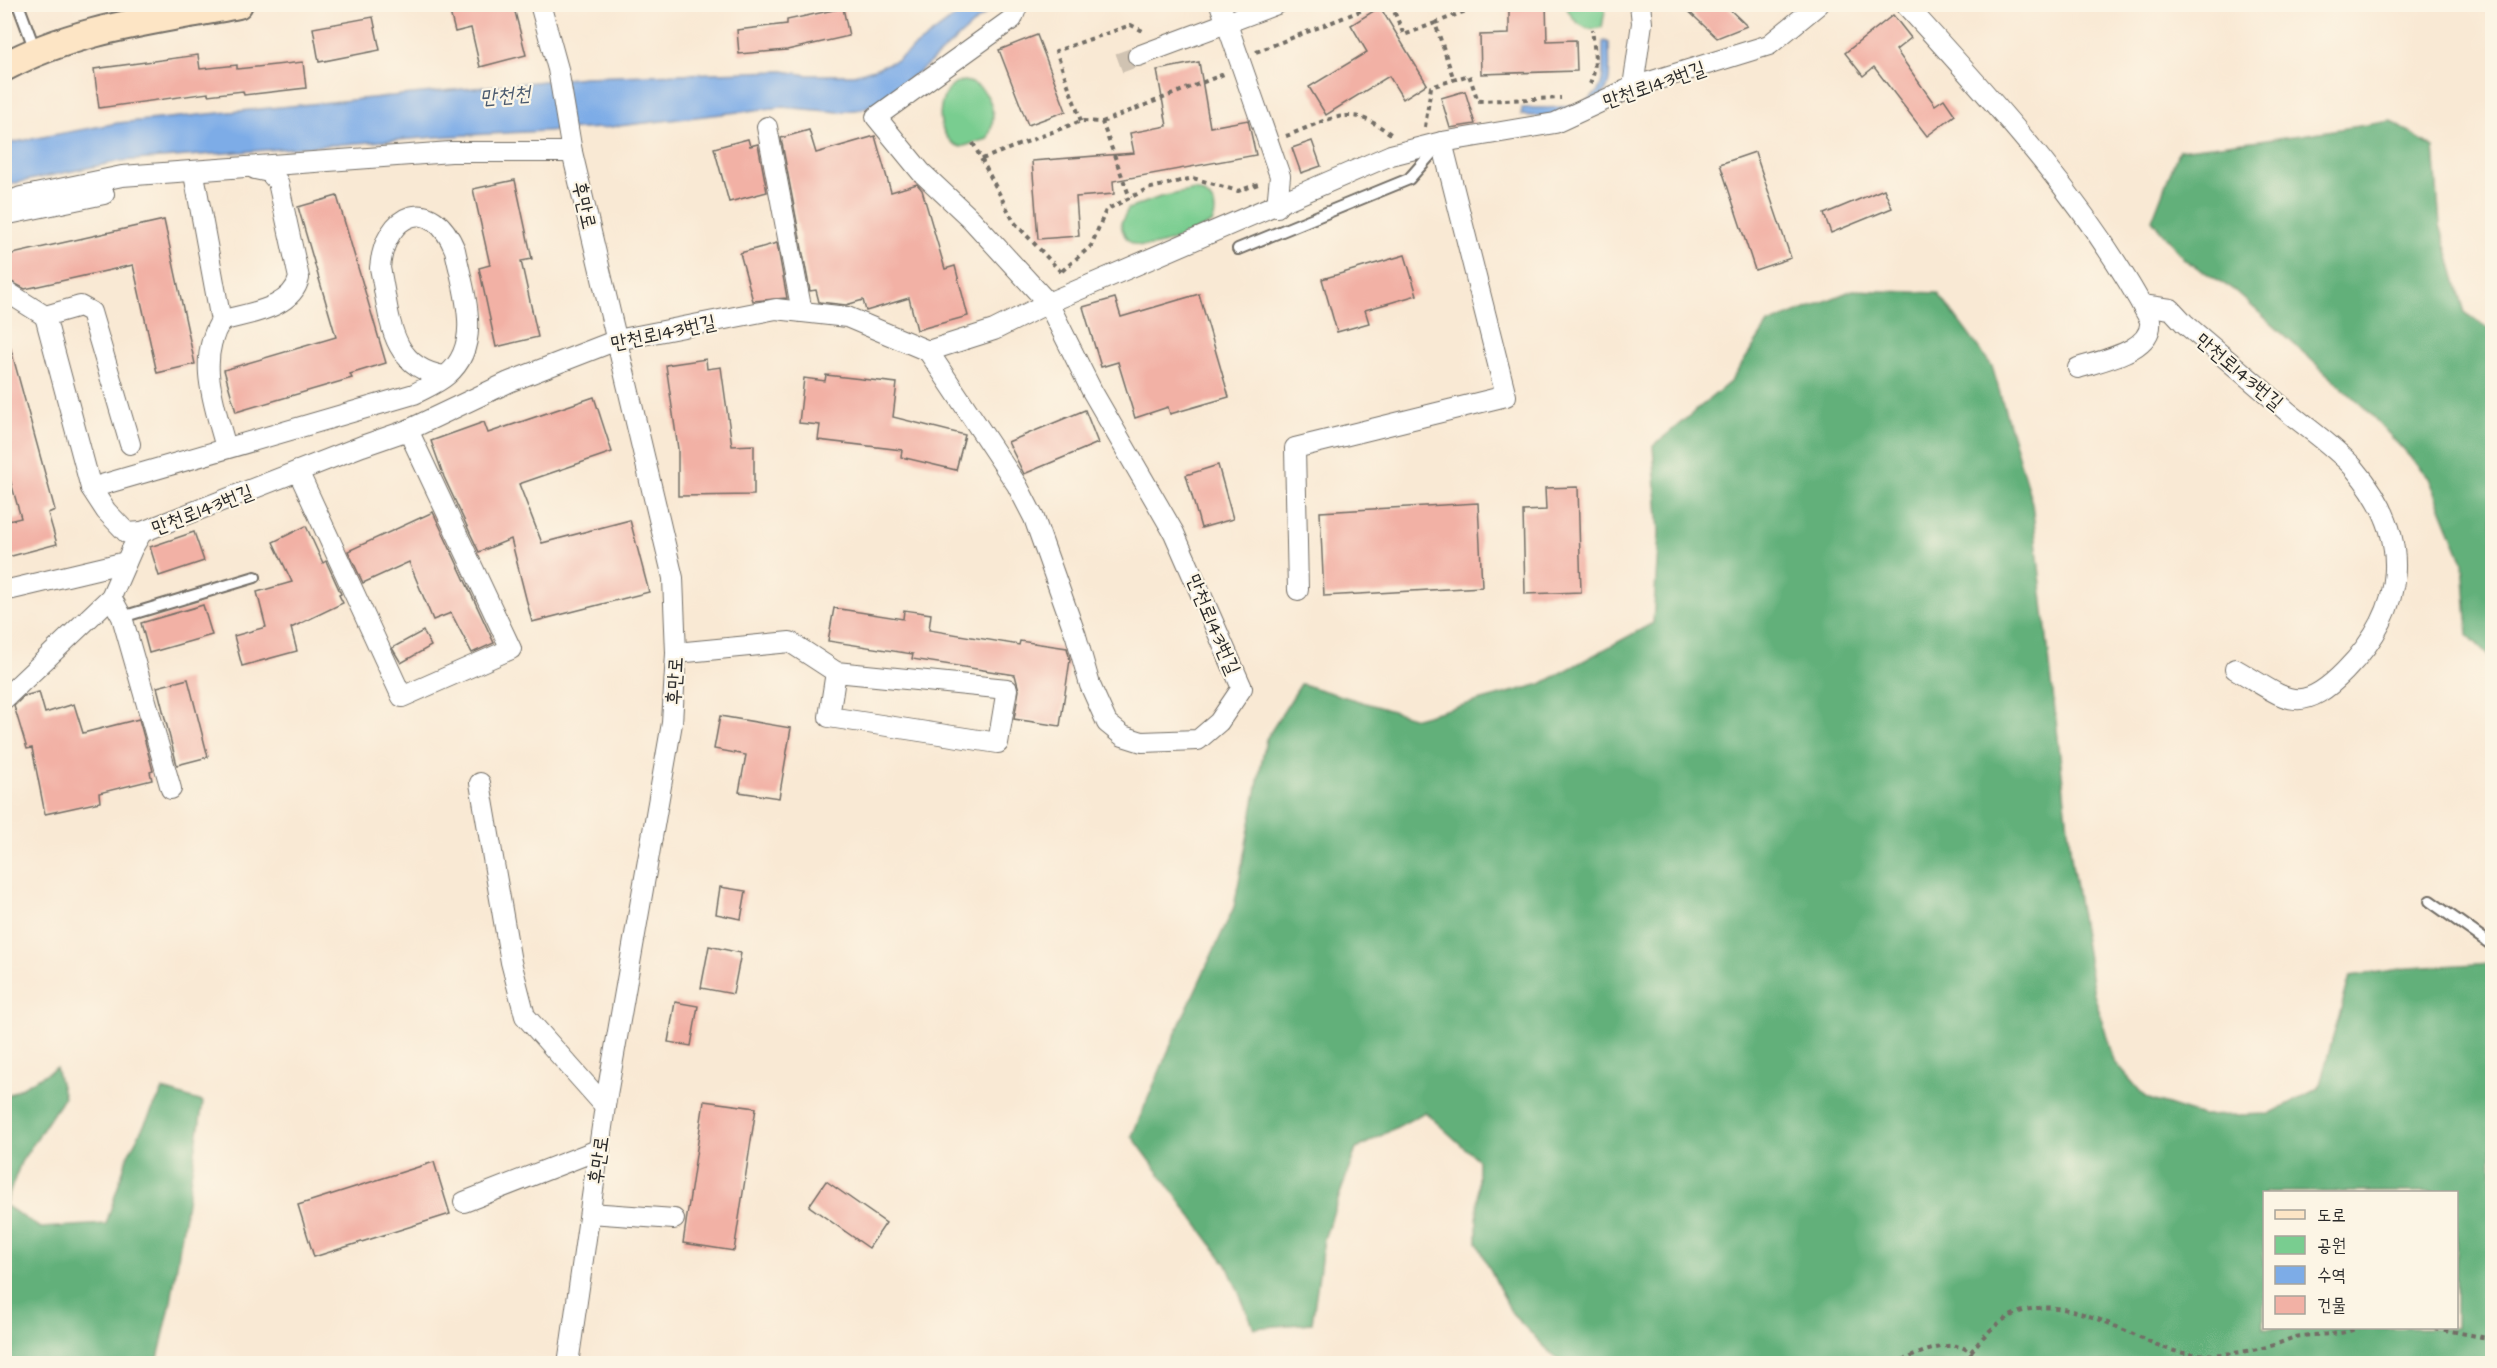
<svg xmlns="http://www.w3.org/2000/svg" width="2497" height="1368" viewBox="0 0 2497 1368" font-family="'Architects Daughter','Poor Story',sans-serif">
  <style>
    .green { fill: #79cd90; stroke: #527c5e; stroke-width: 1.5 }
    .forest { fill: #62b07a; stroke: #466e52; stroke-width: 1.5; fill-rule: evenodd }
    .water { fill: #7dace7; stroke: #546c89; stroke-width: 1.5 }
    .building { fill: #f2b1a5 }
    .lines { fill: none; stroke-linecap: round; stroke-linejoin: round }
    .street-tunnel { stroke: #d0c3b2; stroke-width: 20; stroke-dasharray: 20 10; stroke-linecap: butt }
    .lane-casing { stroke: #736e66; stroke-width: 14 }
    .street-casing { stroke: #736e66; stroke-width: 22 }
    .secondary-casing { stroke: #736e66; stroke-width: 32 }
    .path { stroke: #736e66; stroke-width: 4; stroke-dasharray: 4.5 4.5; stroke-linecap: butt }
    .lane { stroke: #fff; stroke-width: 10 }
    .street { stroke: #fff; stroke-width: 20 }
    .secondary { stroke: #fde5c5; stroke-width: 28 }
    .labels { text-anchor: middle; stroke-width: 4.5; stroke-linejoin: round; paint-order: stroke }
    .street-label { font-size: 20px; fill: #2b2b2b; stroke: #fcf5e5 }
    .water-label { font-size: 21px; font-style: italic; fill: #48586d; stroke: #fcf5e5 }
  </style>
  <rect width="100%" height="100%" fill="#fcf5e5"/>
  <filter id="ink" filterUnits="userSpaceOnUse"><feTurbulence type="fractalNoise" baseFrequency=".0167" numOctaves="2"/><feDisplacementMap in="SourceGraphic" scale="12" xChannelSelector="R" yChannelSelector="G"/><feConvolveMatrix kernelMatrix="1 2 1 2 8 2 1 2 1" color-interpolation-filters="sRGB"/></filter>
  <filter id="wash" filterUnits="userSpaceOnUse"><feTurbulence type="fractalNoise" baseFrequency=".008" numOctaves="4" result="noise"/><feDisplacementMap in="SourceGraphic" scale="24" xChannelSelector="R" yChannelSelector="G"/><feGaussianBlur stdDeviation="1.35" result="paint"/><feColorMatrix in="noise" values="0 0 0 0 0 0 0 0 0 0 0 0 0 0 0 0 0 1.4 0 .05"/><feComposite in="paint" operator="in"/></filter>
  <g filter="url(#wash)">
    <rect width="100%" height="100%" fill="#f9e9d4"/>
    <g class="green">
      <path d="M1566,5H1606L1602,27C1585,34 1571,20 1566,5Z"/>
      <path d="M963,81C991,84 1000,116 987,139L961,147C932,139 934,87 963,81Z"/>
      <path d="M1195,190C1211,194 1220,208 1212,223C1189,233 1127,270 1121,223L1128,209L1160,197Z"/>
    </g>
    <g class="forest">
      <path d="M2391,121L2434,148L2440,225L2465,313L2492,331V659L2468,635L2463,562L2429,478L2367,410L2234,290L2185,260L2152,220L2179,150L2301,135Z"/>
      <path d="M1853,290L1938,293L1992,366L2032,503L2072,864L2094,994L2114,1061L2146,1098L2202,1116L2269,1114L2319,1088L2350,976L2409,968L2492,963V1363H1561L1512,1314L1477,1242L1478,1160L1425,1112L1356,1149L1324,1239L1312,1323L1254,1328L1227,1265L1132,1136L1181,1021L1234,907L1266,739L1301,684L1416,718L1541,684L1653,623L1659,532L1653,446L1731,381L1768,324ZM2264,1192H2456V1328H2264Z"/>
      <path d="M56,1068L64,1097L21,1162L5,1205V1097Z"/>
      <path d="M163,1090L203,1102L171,1302L157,1363H5V1205L40,1228L106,1224L128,1155Z"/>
    </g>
    <g class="water">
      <path d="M971,5H995L926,66L878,102L862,109L839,112L782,107L602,128L449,136L121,161L5,185L4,144L118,123L585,77L783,71L808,75H853L874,69L897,60Z"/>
      <path d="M1605,41L1609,43C1609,56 1611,72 1608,85C1600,113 1545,118 1521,115L1522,108C1546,107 1595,113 1602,81C1604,69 1602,55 1603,42Z"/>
    </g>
    <g id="blocks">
      <g class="building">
        <path d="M448,4H513L526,55L480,67L471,28L455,32Z"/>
        <path d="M1509,4H1546L1547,41L1576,40L1577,71L1481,74L1480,35L1509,34Z"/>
        <path d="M1681,4H1724L1747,26L1717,38Z"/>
        <path d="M1380,7L1427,84L1403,99L1389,76L1326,115L1309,87L1367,52L1351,25Z"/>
        <path d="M843,8L849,36L787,50L739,54L737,30L787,24V20Z"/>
        <path d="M1893,15L1911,38L1896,50L1935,105L1944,99L1955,115L1927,136L1874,67L1863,76L1845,53Z"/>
        <path d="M373,17L380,50L319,62L313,28Z"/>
        <path d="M1037,35L1066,111L1028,125L999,50Z"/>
        <path d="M198,55L200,69L237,65V69L303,62L306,88L244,95L243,91L208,95V93L99,108L94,69Z"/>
        <path d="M1199,62L1210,127L1248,120L1256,155L1113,181L1114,194L1076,197L1079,236L1038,239L1032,161L1134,153L1130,133L1167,126L1157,70Z"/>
        <path d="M1465,91L1475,124L1450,128L1441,98Z"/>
        <path d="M809,130L816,153L875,136L891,192L917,184L922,190L945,269L955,266L968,316L917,330L909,298L866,311L863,300L846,305L819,302L816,290L810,291L781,138Z"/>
        <path d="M748,139L750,146L758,144L767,192L729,202L714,148Z"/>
        <path d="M1312,141L1321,166L1301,173L1292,148Z"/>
        <path d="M1755,152L1791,258L1755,270L1720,164Z"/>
        <path d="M515,180L532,259L521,261L538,337L496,347L479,268L490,265L473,189Z"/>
        <path d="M1884,189L1892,208L1831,233L1824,214Z"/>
        <path d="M337,196L386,363L350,374L352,378L236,412L224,370L336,337L298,207Z"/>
        <path d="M164,220L195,364L157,373L133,265L25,289L4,278V263L10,262L8,255Z"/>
        <path d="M777,243L787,298L753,301L740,253Z"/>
        <path d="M1405,255L1417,295L1365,310L1369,323L1337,332L1322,279Z"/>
        <path d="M1199,294L1229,397L1170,414L1168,407L1135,418L1118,362L1101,367L1083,307L1115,298L1121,317Z"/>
        <path d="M4,346H10L55,510L48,513L57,544L4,558V522L21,518L4,458Z"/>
        <path d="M706,359L707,369L721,367L732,446L754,445V495L678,496V449L666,365Z"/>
        <path d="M826,375L897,383L893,417L965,435L956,470L901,457L902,450L818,440L820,425L799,423L804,378L825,381Z"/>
        <path d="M594,397L612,452L519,484L542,543L630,520L649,592L532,622L511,539L479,552L444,477L431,441L484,422L488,433Z"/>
        <path d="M1085,410L1098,443L1024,474L1008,442Z"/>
        <path d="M1218,465L1233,519L1201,528L1186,475Z"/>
        <path d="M1578,487L1581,592L1525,594L1523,511L1546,510L1545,488Z"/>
        <path d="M1478,503L1482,587L1324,596L1320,512Z"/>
        <path d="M433,512L494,643L472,653L451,613L433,620L409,562L363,583L348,551Z"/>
        <path d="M306,526L323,563L326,561L341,594L339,595L343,603L291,628L297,651L242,666L234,636L266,627L257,592L292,582L273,542Z"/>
        <path d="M194,532L204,561L159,576L150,547Z"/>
        <path d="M203,605L212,635L149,653L141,623Z"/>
        <path d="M834,608L903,619L904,610L931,614L929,630L1019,645L1020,641L1067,648L1070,660L1060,726L1014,719L1019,690L1015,675L912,659L913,654L828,641Z"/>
        <path d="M423,631L431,646L401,663L392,648Z"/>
        <path d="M188,679L208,757L177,765L157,687Z"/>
        <path d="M39,692L45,713L74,704L83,733L139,719L153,771L150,772L152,780L99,793L100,802L45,814L32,748L27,749L14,706L24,696Z"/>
        <path d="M720,716L791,728L779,798L739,792L746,755L714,749Z"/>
        <path d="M720,887L746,891L741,919L716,914Z"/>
        <path d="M709,946L741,953L733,994L701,988Z"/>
        <path d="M675,1002L698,1006L691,1046L668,1042Z"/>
        <path d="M704,1101L756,1108L734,1251L683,1243Z"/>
        <path d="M434,1162L450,1214L314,1257L298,1205Z"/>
        <path d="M826,1181L886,1223L869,1248L809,1206Z"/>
      </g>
    </g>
  </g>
  <g filter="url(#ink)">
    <use href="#blocks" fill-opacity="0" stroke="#736e66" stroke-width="1.5"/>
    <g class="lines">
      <path class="street-tunnel" d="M1119,63L1138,56"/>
      <defs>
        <g id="lane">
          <path d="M18,4L35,50"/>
          <path d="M1238,249L1409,179L1439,145"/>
          <path d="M122,617L255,577"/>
          <path d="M2430,901L2492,945"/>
        </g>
        <g id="street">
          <path d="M540,4L558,69L572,152L673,578L676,653L672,723L605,1106L568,1364"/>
          <path d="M1220,4L1280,176L1277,207"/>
          <path d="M1905,4C1995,103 2087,202 2150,320C2154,351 2102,360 2078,368"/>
          <path d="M1138,56L1277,4"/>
          <path d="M1633,87L1642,23L1640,4"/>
          <path d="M767,127L802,312"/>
          <path d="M194,174L221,321C196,360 215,406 226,448"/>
          <path d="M4,204L21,197L122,176L451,152H572"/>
          <path d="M4,215L104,194"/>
          <path d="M4,290L45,316L80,306L91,312L130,444"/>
          <path d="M2142,305L2171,309L2184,323C2219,353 2254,382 2288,412C2310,430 2335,447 2354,468C2413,537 2407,608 2345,671C2298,719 2285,697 2235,669"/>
          <path d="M45,316L91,488L106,511L127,533L142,532"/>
          <path d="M221,321C248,313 292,309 299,278L278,182L269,172L255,169"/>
          <path d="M928,351L1017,485L1034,518L1076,636L1090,685L1107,723L1123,736L1142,742L1198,740L1219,722L1242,688L1174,533L1092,391L1048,303L971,219L921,172L876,117L1012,19L1018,4"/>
          <path d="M298,471L402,697L511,649L408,430"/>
          <path d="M91,488L414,394C425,388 438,383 447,375C484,344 463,290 455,250C432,193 385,212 380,268C390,314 388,368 445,376"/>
          <path d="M1298,590L1295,448L1506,396L1442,142"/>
          <path d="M4,591L126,562"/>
          <path d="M111,597L122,617L171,789"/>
          <path d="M676,653L790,642L836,672L829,717L998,743L1007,689L836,672"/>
          <path d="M4,699L111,597L132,549L142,532L362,446L408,430L509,382L617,340L776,309L847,317L928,351L994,330L1048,303L1391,155L1442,142L1555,123L1633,87L1769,45L1819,4"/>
          <path d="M480,783L511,962L525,1016L605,1106"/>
          <path d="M464,1202L600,1149"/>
          <path d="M590,1213L674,1219"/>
        </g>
        <path id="secondary" d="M4,67C76,28 159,20 238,4"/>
      </defs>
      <use href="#lane" class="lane-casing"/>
      <use href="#street" class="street-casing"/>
      <use href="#secondary" class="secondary-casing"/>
      <g class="path">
        <path d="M1391,4L1404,35L1435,23L1454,80"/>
        <path d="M1435,23L1484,4"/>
        <path d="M1256,52L1378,4"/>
        <path d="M1590,84C1598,68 1594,46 1592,29"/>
        <path d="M1081,121L1056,51L1131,25L1145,32"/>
        <path d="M1102,122L1224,74"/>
        <path d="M1425,127L1431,87L1469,75L1478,101L1561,98"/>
        <path d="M1286,136C1309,128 1338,110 1362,118C1372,121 1382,128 1391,134"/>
        <path d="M973,143L1014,222L1061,272"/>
        <path d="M982,159L1081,121L1102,122L1130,198"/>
        <path d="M1062,271L1091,246L1106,210L1147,189L1193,178L1238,191L1261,183"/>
        <path d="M2435,1328L2492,1339"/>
        <path d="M1971,1352C2016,1291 2062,1302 2124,1330C2144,1338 2163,1350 2184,1353C2213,1357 2245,1353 2274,1345C2281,1343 2288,1339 2296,1337C2317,1333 2337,1337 2358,1328"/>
        <path d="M1894,1364C1915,1355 1968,1328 1975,1364"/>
      </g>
      <use href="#lane" class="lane"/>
      <use href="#street" class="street"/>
      <use href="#secondary" class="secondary"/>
    </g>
  </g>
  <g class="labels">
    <g class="street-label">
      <text transform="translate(1654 84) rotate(-19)" y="7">만천로143번길</text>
      <text transform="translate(585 205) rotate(77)" y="7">후만로</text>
      <text transform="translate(663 332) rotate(-12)" y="7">만천로143번길</text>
      <text transform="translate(2240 371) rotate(40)" y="7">만천로143번길</text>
      <text transform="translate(202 509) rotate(-21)" y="7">만천로143번길</text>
      <text transform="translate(1214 624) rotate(67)" y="7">만천로143번길</text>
      <text transform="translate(674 681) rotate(-87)" y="7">후만로</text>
      <text transform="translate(598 1160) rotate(-82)" y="7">후만로</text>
    </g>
    <g class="water-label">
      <text transform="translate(505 95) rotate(-5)" y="7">만천천</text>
    </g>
  </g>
  <rect width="2497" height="1368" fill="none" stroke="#fcf5e5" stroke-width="24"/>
  <rect x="2263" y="1191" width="195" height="138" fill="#fcf5e5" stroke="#a8a49b" stroke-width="1.5"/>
  <rect x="2275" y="1210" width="30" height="9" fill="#fde5c5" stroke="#a8a49b" stroke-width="1.5"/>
  <text x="2317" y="1221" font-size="18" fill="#2b2b2b">도로</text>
  <rect x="2275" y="1236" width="30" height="18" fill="#79cd90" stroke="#a8a49b" stroke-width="1.5"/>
  <text x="2317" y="1251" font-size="18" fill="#2b2b2b">공원</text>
  <rect x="2275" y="1266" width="30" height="18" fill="#7dace7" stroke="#a8a49b" stroke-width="1.5"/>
  <text x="2317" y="1281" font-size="18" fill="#2b2b2b">수역</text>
  <rect x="2275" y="1296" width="30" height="18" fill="#f2b1a5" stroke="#a8a49b" stroke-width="1.5"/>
  <text x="2317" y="1311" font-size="18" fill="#2b2b2b">건물</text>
</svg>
